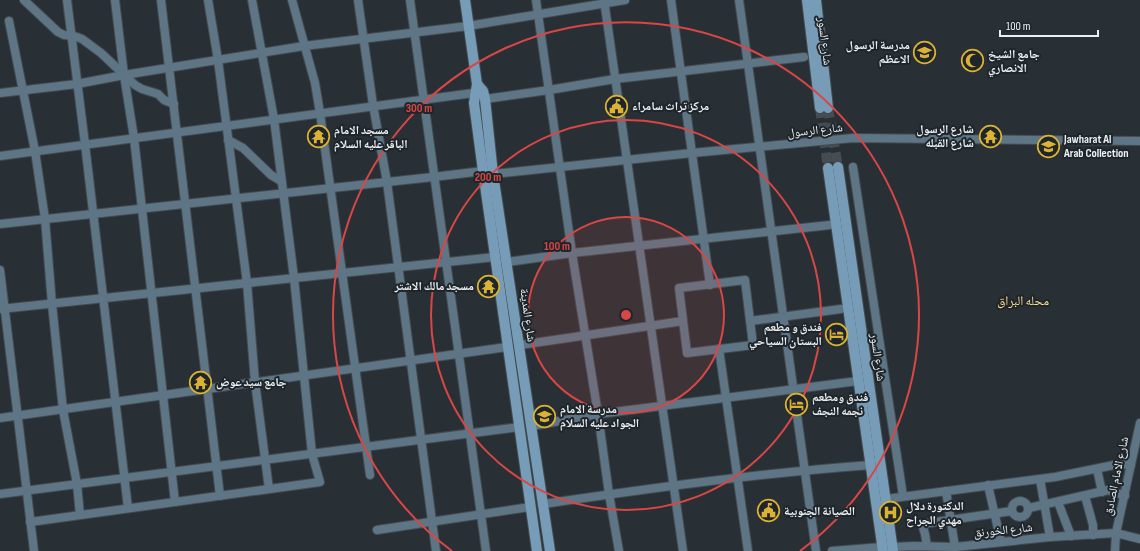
<svg xmlns="http://www.w3.org/2000/svg" width="1140" height="551" viewBox="0 0 1140 551" font-family="'Sofia Sans Condensed','Noto Naskh Arabic',sans-serif">
  <style>
    .lines { fill: none; stroke-linecap: round; stroke-linejoin: round }
    .secondary-tunnel { stroke: #464d52; stroke-width: 10; stroke-dasharray: 10 5; stroke-linecap: butt }
    .street-casing { stroke: #444b50; stroke-width: 10 }
    .secondary-casing { stroke: #444b50; stroke-width: 12 }
    .street { stroke: #5e7586; stroke-width: 8 }
    .secondary { stroke: #779cb7; stroke-width: 10 }
    .ring { fill: none; stroke: #d94646; stroke-width: 2 }
    .labels { text-anchor: middle; stroke-width: 4; stroke-linejoin: round; paint-order: stroke }
    .street-label { font-size: 12px; fill: #ebf0f3; stroke: #1f262b }
    .poi-label { font-size: 12px; font-weight: bold; fill: #ebf0f3; stroke: #1f262b; text-anchor: start }
    .neighbourhood-label { font-size: 13px; fill: #fade92; stroke: #1f262b }
    .centre { fill: #d94646; stroke: #1f262b; stroke-width: 2 }
    .ring-label { font-size: 12px; text-anchor: middle; font-weight: bold; fill: #d94646; stroke: #1f262b; stroke-width: 4; stroke-linejoin: round; paint-order: stroke }
  </style>
  <rect width="100%" height="100%" fill="#293035"/>
  <g class="lines">
    <g class="secondary-tunnel">
      <path d="M820,108L828,168"/>
      <path d="M828,108L838,167"/>
    </g>
    <defs>
      <g id="street">
        <path d="M24,0L58,32L64,35L74,36L82,39L101,53L135,85L142,89L158,94L164,100L174,104"/>
        <path d="M67,0L85,144L128,508"/>
        <path d="M115,0L124,75L134,138L175,502"/>
        <path d="M161,0L220,496"/>
        <path d="M208,0L218,60L247,283L255,382L269,489"/>
        <path d="M292,0L315,83L320,113L370,475"/>
        <path d="M358,0L373,105L387,182L436,551"/>
        <path d="M410,0L486,551"/>
        <path d="M536,0L572,253L598,414L609,494L619,551"/>
        <path d="M604,0L683,551"/>
        <path d="M671,0L710,285"/>
        <path d="M739,0L816,551"/>
        <path d="M9,21L35,151L45,219L52,304L63,410L77,484L80,515"/>
        <path d="M0,93L77,84L124,75L304,46L468,26L625,0"/>
        <path d="M485,99L549,90L615,79L804,57"/>
        <path d="M228,140L243,148L271,175L281,181"/>
        <path d="M0,156L481,92"/>
        <path d="M853,167L903,496"/>
        <path d="M493,174L692,153L853,138L1140,141"/>
        <path d="M0,224L433,177L483,171"/>
        <path d="M507,262L572,253L830,225"/>
        <path d="M0,270L34,551"/>
        <path d="M745,280L753,345L687,353L679,288Z"/>
        <path d="M0,309L495,257"/>
        <path d="M750,321L841,309"/>
        <path d="M520,345L683,321"/>
        <path d="M719,349L748,551"/>
        <path d="M0,418L507,347"/>
        <path d="M532,426L598,414L858,381"/>
        <path d="M1097,469L1102,492"/>
        <path d="M1040,479L1050,537"/>
        <path d="M988,485L1001,542"/>
        <path d="M946,491L955,547"/>
        <path d="M0,494L519,427"/>
        <path d="M1085,496L1093,525V535"/>
        <path d="M886,499L1055,477L1119,464L1131,465"/>
        <circle cx="1020" cy="509" r="8"/>
        <path d="M1058,502L1071,536"/>
        <path d="M543,504C652,488 761,473 871,465"/>
        <path d="M1029,508L1108,490L1125,496"/>
        <path d="M30,522L320,482L312,454L294,278L274,119L252,0"/>
        <path d="M377,530L530,507"/>
        <path d="M927,546L925,534L922,524L1012,511"/>
        <path d="M893,547L914,546L955,547L1050,537L1116,533L1140,539"/>
        <path d="M832,551L882,547"/>
        <path d="M1115,551L1116,533L1140,423"/>
      </g>
      <g id="secondary">
        <path d="M465,0L477,84L474,103L483,171L537,551"/>
        <path d="M807,0L820,108"/>
        <path d="M816,0L828,108"/>
        <path d="M477,84L483,91L485,99L493,174L550,551"/>
        <path d="M838,167L893,551"/>
        <path d="M828,168L883,551"/>
      </g>
    </defs>
    <use href="#street" class="street-casing"/>
    <use href="#secondary" class="secondary-casing"/>
    <use href="#street" class="street"/>
    <use href="#secondary" class="secondary"/>
  </g>
  <circle cx="626" cy="315" r="98" fill="#d94646" fill-opacity=".12"/>
  <g class="ring">
    <circle cx="626" cy="315" r="98"/>
    <circle cx="626" cy="315" r="195"/>
    <path d="M452 551A293 293 0 1 1 800 551"/>
  </g>
  <defs>
    <symbol id="school-ring" viewBox="-11 -11 22 22"><circle r="9.5" fill="#1f262b" stroke="#dbb233" stroke-width="1.5"/><path d="M0-5L7-2L0 1L-7-2ZM-4 1L0 2.5L4 1V4Q0 6-4 4Z" fill="#dbb233"/></symbol>
    <symbol id="mosque-ring" viewBox="-11 -11 22 22"><circle r="9.5" fill="#1f262b" stroke="#dbb233" stroke-width="1.5"/><path d="M3.5-4.9A6 6 0 1 0 3.5 4.9A5 5 0 1 1 3.5-4.9Z" fill="#dbb233"/></symbol>
    <symbol id="civic-ring" viewBox="-11 -11 22 22"><circle r="9.5" fill="#1f262b" stroke="#dbb233" stroke-width="1.5"/><path d="M-.6-6.5H3V-4.5H.6V-3L4-1V1h2V6H-6V1h2V-1L-.6-3ZM-1.2 2.5V6h2.4V2.5Z" fill="#dbb233"/></symbol>
    <symbol id="temple-ring" viewBox="-11 -11 22 22"><circle r="9.5" fill="#1f262b" stroke="#dbb233" stroke-width="1.5"/><path d="M0-6L5-2H3V0L6.5 2.5H4V6H1.5V3h-3V6H-4V2.5H-6.5L-3 0V-2H-5Z" fill="#dbb233"/></symbol>
    <symbol id="university-ring" viewBox="-11 -11 22 22"><circle r="9.5" fill="#1f262b" stroke="#dbb233" stroke-width="1.5"/><path d="M0-5L7-2L0 1L-7-2ZM-4 1L0 2.5L4 1V4Q0 6-4 4Z" fill="#dbb233"/></symbol>
    <symbol id="hotel-ring" viewBox="-11 -11 22 22"><circle r="9.5" fill="#1f262b" stroke="#dbb233" stroke-width="1.5"/><path d="M-6-4.5h1.5V1H6V5H4.5V3h-9V5H-6ZM-4 0a1.8 1.8 0 1 1 3.6 0ZM.5 0V-2.5h3Q6-2.5 6 0Z" fill="#dbb233"/></symbol>
    <symbol id="hospital-ring" viewBox="-11 -11 22 22"><circle r="9.5" fill="#1f262b" stroke="#dbb233" stroke-width="1.5"/><path d="M-5-5h3v3.5h4V-5h3V5h-3V1.5h-4V5h-3Z" fill="#dbb233"/></symbol>
  </defs>
  <g fill-rule="evenodd">
    <use href="#school-ring" x="912" y="40" width="25" height="25"/>
    <use href="#mosque-ring" x="960" y="48" width="25" height="25"/>
    <use href="#civic-ring" x="604" y="94" width="25" height="25"/>
    <use href="#temple-ring" x="978" y="124" width="25" height="25"/>
    <use href="#temple-ring" x="306" y="124" width="25" height="25"/>
    <use href="#university-ring" x="1036" y="134" width="25" height="25"/>
    <use href="#temple-ring" x="476" y="274" width="25" height="25"/>
    <use href="#hotel-ring" x="824" y="322" width="25" height="25"/>
    <use href="#temple-ring" x="188" y="370" width="25" height="25"/>
    <use href="#hotel-ring" x="784" y="392" width="25" height="25"/>
    <use href="#school-ring" x="532" y="404" width="25" height="25"/>
    <use href="#civic-ring" x="756" y="498" width="25" height="25"/>
    <use href="#hospital-ring" x="878" y="500" width="25" height="25"/>
  </g>
  <g class="labels">
    <g class="street-label">
      <text transform="translate(825 41) rotate(83)" y="4">شارع السور</text>
      <text transform="translate(815 130) rotate(-6)" y="4">شارع الرسول</text>
      <text transform="translate(528 315) rotate(82)" y="4">شارع المدينة</text>
      <text transform="translate(878 357) rotate(82)" y="4">شارع السور</text>
      <text transform="translate(1116 476) rotate(-78)" y="4">شارع الامام الصادق</text>
      <text transform="translate(1003 530) rotate(-6)" y="4">شارع الخورنق</text>
    </g>
    <g class="poi-label">
      <text x="910" y="49" text-anchor="end">مدرسة الرسول<tspan x="910" dy="14">الاعظم</tspan></text>
      <text x="988" y="58">جامع الشيخ<tspan x="988" dy="14">الانصاري</tspan></text>
      <text x="632" y="110">مركز تراث سامراء</text>
      <text x="974" y="133" text-anchor="end">شارع الرسول<tspan x="974" dy="14">شارع القبله</tspan></text>
      <text x="334" y="134">مسجد الامام<tspan x="334" dy="14">الباقر عليه السلام</tspan></text>
      <text x="1064" y="143">Jawharat Al<tspan x="1064" dy="14">Arab Collection</tspan></text>
      <text x="474" y="290" text-anchor="end">مسجد مالك الاشتر</text>
      <text x="822" y="331" text-anchor="end">فندق و مطعم<tspan x="822" dy="14">البستان السياحي</tspan></text>
      <text x="216" y="386">جامع سيد عوض</text>
      <text x="812" y="401">فندق ومطعم<tspan x="812" dy="14">نجمه النجف</tspan></text>
      <text x="560" y="413">مدرسة الامام<tspan x="560" dy="14">الجواد عليه السلام</tspan></text>
      <text x="906" y="510">الدكتورة دلال<tspan x="906" dy="14">مهدي الجراح</tspan></text>
      <text x="784" y="515">الصيانة الجنوبية</text>
    </g>
    <g class="neighbourhood-label">
      <text x="1023" y="305">محله البراق</text>
    </g>
  </g>
  <circle cx="626" cy="315" r="6" class="centre"/>
  <g class="ring-label">
    <text x="419" y="112">300 m</text>
    <text x="488" y="181">200 m</text>
    <text x="557" y="250">100 m</text>
  </g>
  <path d="M1000 30v6h98v-6" fill="none" stroke="#ebf0f3" stroke-width="2"/>
  <text x="1006" y="30" font-size="12" fill="#ebf0f3" stroke="#1f262b" stroke-width="3" paint-order="stroke">100 m</text>
</svg>
